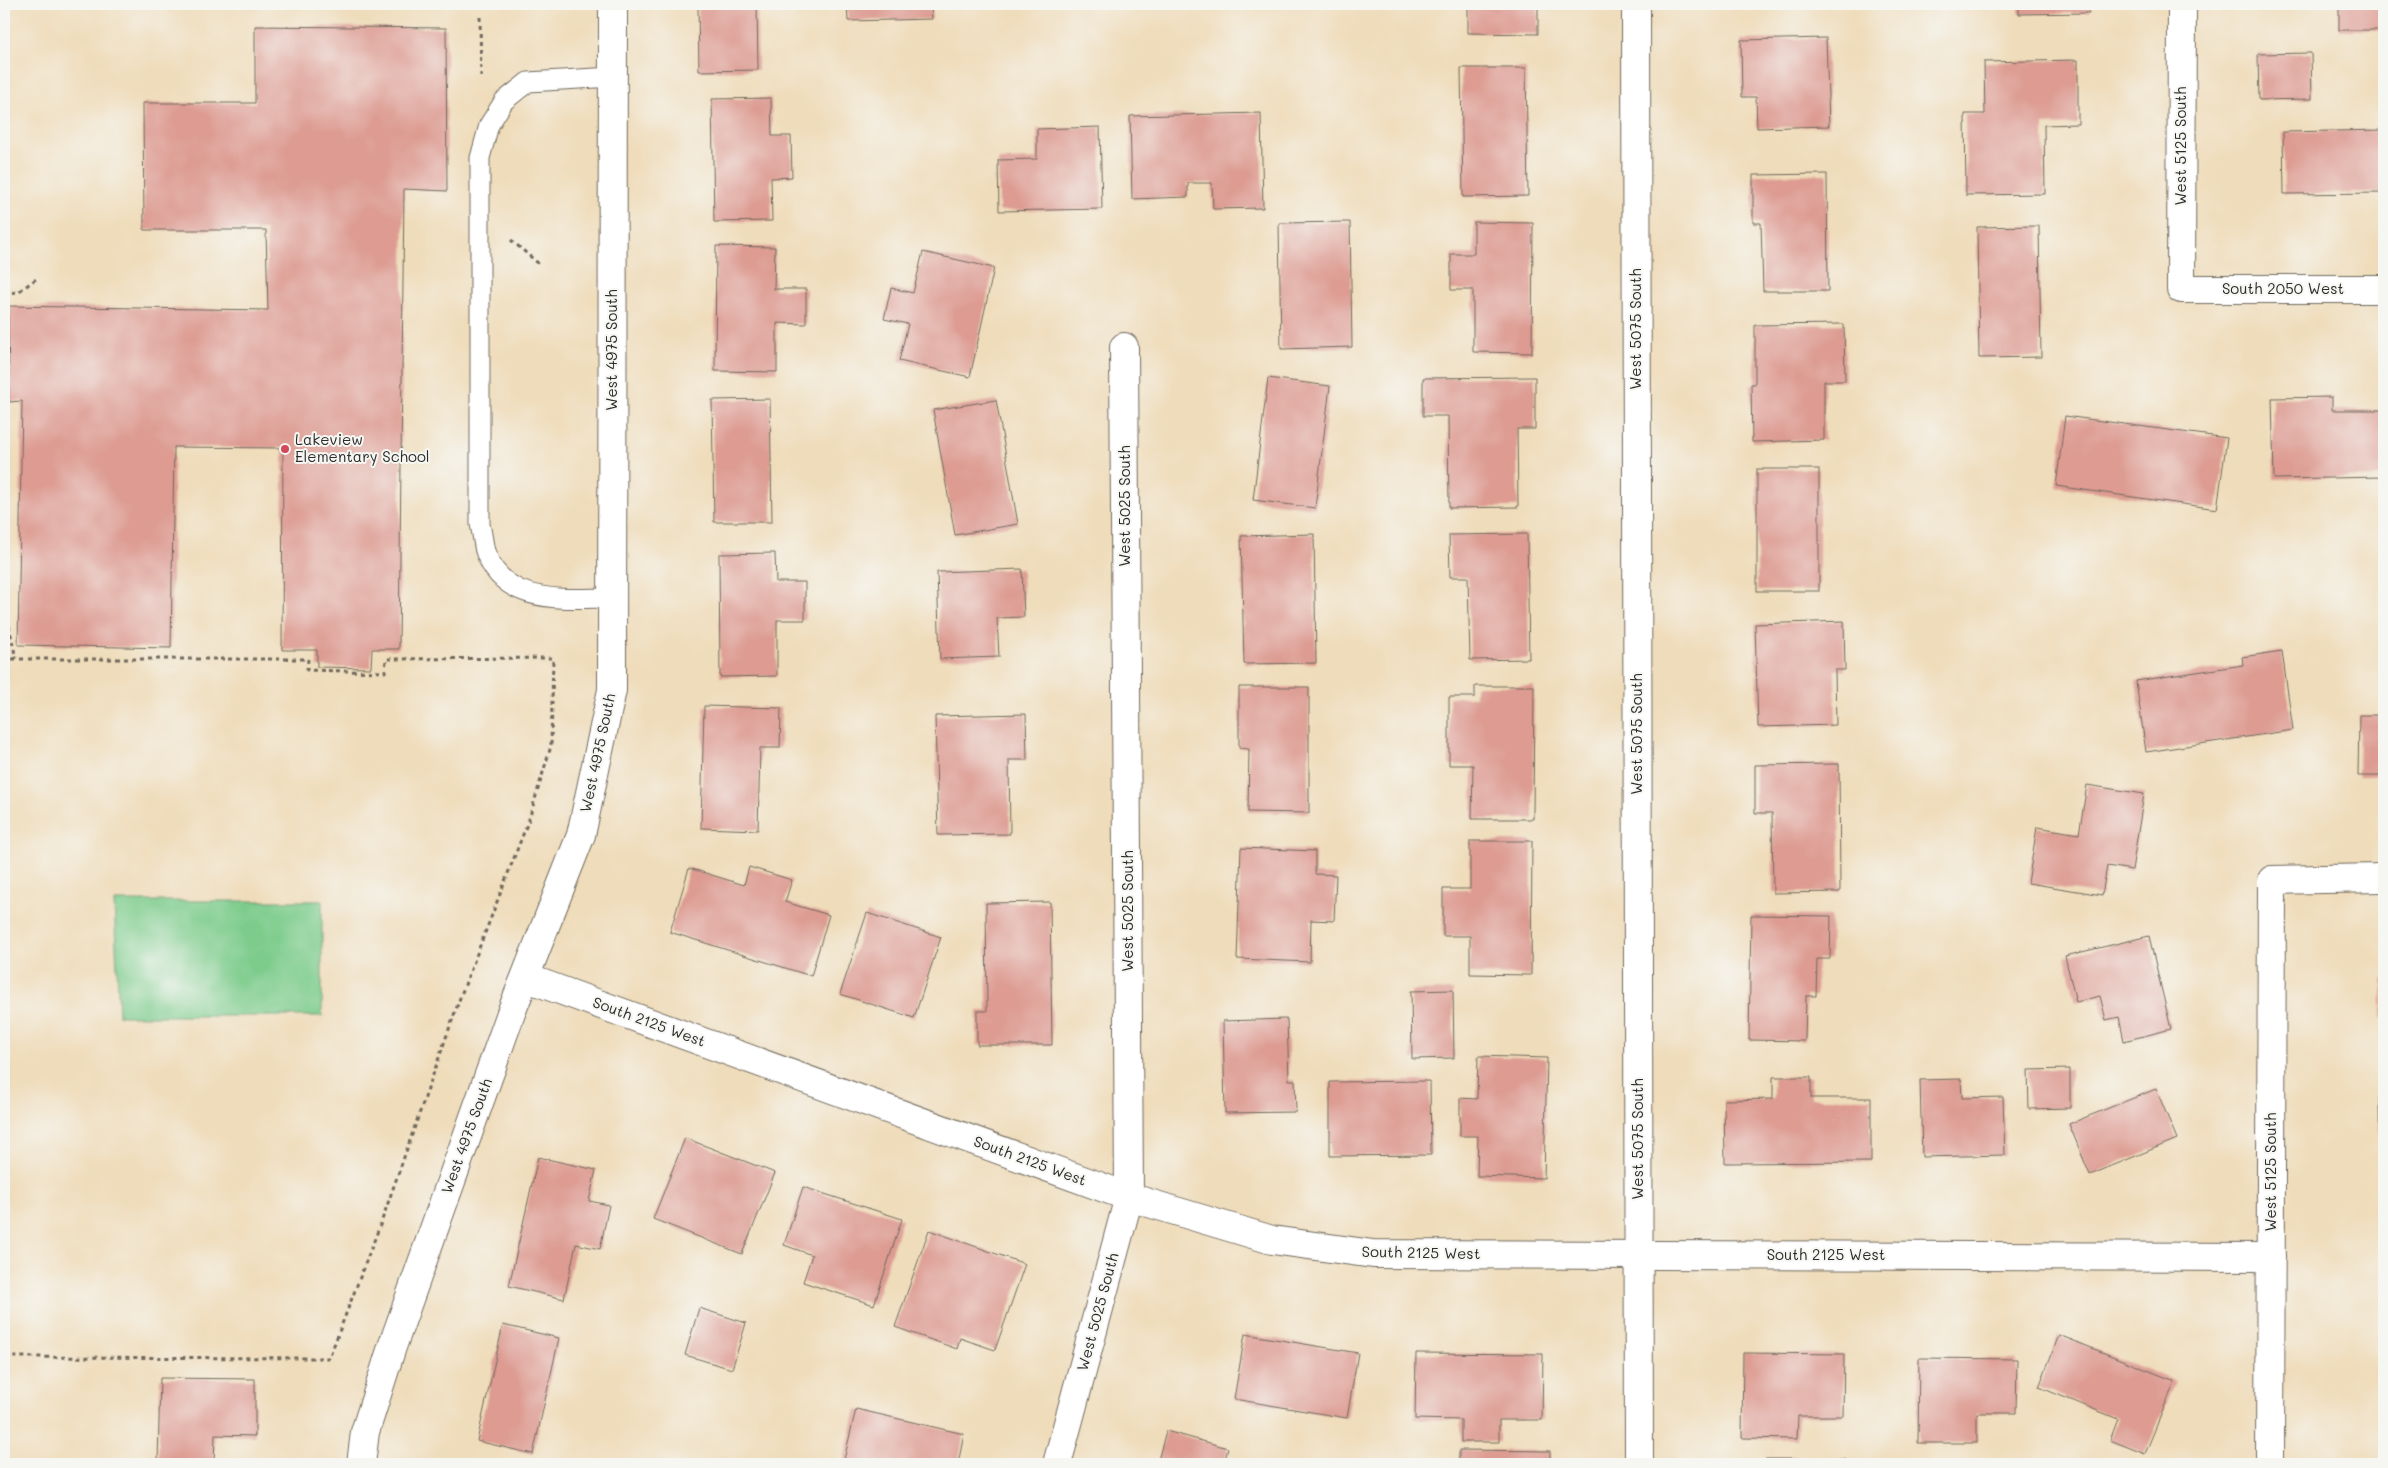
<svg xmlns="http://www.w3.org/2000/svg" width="2388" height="1468" viewBox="0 0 2388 1468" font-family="Mali,sans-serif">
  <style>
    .green { fill: #7dcc8c; stroke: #547c5c }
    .building { fill: #dd9b92 }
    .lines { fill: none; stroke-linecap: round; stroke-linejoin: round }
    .service-casing { stroke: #70695d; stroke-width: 21 }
    .minor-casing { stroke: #70695d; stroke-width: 30 }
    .path { stroke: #70695d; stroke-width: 3; stroke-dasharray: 4 4; stroke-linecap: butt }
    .service { stroke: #fff; stroke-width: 19 }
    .minor { stroke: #fff; stroke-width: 28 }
    .poi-dot { fill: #d1495b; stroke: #f6f6f2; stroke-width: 2 }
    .labels { text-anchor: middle; stroke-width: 4; stroke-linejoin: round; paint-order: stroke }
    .street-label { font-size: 15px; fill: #2b2b2b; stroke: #f6f6f2 }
    .poi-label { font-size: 15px; fill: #2b2b2b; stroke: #f6f6f2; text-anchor: start }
  </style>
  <rect width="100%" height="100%" fill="#f6f6f2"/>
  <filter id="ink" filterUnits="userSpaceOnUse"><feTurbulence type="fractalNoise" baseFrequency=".02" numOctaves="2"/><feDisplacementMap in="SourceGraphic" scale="10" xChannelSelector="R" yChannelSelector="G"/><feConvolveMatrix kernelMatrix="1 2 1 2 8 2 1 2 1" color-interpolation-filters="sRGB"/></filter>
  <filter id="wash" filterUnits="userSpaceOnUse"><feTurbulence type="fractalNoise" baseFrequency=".0096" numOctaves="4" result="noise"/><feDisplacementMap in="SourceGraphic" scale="20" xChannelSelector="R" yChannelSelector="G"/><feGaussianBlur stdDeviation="1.12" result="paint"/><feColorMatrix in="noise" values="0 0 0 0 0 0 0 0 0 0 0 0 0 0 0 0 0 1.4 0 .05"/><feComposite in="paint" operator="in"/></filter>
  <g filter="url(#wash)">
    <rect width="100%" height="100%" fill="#efdcba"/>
    <path class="green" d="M114,901H322V1016H119Z"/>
    <g id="blocks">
      <g class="building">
        <path d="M698,4H757L758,70L699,71Z"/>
        <path d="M847,4H931L932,19L848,21Z"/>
        <path d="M1468,4H1538V34L1468,33Z"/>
        <path d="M2019,4H2089V13L2019,14Z"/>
        <rect x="2339" y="4" width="45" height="26"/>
        <path d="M255,26L446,28L447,191L404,189L399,649H372L371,668L317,667V650H282L283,448L174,447L171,648L18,645L22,401L9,402L8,306L268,310L266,230H144L143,103H255Z"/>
        <path d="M1826,38L1829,126L1757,128L1756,97H1742L1741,40Z"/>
        <path d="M2311,53L2312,99L2259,100L2258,54Z"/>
        <path d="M2078,60V124L2044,125L2045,194L1966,195L1965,114H1985L1984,62Z"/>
        <path d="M1461,68H1526L1528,196L1463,197Z"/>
        <path d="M771,98L772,136H791L792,177L771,178L772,221L714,222L712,99Z"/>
        <path d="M1261,113L1263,208L1213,209L1212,183H1188V197L1132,199L1130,116Z"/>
        <path d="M1100,127L1102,209L999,211L998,160L1037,159V129Z"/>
        <path d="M2384,130V193L2284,194L2283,132Z"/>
        <path d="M1827,174L1828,291H1763L1761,223H1753V175Z"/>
        <path d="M1350,222L1352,347L1281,349L1279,223Z"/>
        <path d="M1474,222L1533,223L1532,353L1473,352V290H1451V254H1474Z"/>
        <path d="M2039,226L2041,357L1979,358L1977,227Z"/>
        <path d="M716,246L775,247L774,289H806V324L777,323V372L715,371Z"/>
        <path d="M923,252L994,268L970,377L899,361L908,324L884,319L891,288L913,293Z"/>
        <path d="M1844,324L1845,381H1824V440L1752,442L1751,384H1755V325Z"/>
        <path d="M1535,377V429H1517L1518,507L1449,508L1448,416H1423V378Z"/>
        <path d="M1268,378L1330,386L1315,508L1253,500Z"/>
        <path d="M2332,397V410H2384V477L2274,479L2272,398Z"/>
        <path d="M770,399L772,522H714L712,400Z"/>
        <path d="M996,400L1018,524L955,535L933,410Z"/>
        <path d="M2065,416L2227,438L2217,509L2056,486Z"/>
        <rect x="1757" y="469" width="62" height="122"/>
        <path d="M1314,534L1316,663L1244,664L1241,536Z"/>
        <path d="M1527,534L1529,659L1470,660L1468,577H1450L1449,535Z"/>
        <path d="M775,553L776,582H805V620H777V676L720,677L719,554Z"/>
        <path d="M1022,569L1024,617L997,618L999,657L940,659L937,572Z"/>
        <path d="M1844,621L1845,670H1835L1836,725L1758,727L1755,624Z"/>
        <path d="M2282,651L2293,730L2146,752L2136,681L2243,665L2242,657Z"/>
        <path d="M1475,686H1534L1533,819H1472L1473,765H1449V697H1475Z"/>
        <path d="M1239,687H1309V813L1248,812L1249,749L1239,748Z"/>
        <path d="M704,706L781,708L780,748H760L758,830L701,828Z"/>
        <path d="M1026,714L1027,760H1009L1010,834L938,835L935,716Z"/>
        <path d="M2359,715H2384V776H2358Z"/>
        <path d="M1839,764L1840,892L1773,893L1772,813H1755V765Z"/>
        <path d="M2087,785L2144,794L2132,870L2107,866L2102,895L2028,883L2037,827L2079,834Z"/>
        <path d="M1470,841H1532L1531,975L1470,974V936H1443V889H1470Z"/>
        <path d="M1241,848L1315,851V874L1336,875L1334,921L1311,920L1310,962L1237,959Z"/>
        <path d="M749,867L792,880L785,902L829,915L811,976L670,932L689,868L744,885Z"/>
        <path d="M1050,902L1052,1045H977V1011H987L986,903Z"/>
        <path d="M867,913L941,937L914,1018L840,994Z"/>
        <path d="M1751,915L1831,916L1830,959H1817L1816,996H1806L1805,1041L1749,1040Z"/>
        <path d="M2149,936L2171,1029L2124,1041L2119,1017L2106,1020L2100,996L2076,1002L2065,956Z"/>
        <rect x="2382" y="979" width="2" height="39"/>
        <path d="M1453,990L1454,1058L1412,1059L1411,991Z"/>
        <path d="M1287,1019L1289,1080H1295L1296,1112L1225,1113L1223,1021Z"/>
        <path d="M1478,1056L1547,1058L1544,1178L1477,1176L1478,1136H1460V1098L1477,1099Z"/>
        <path d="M2070,1069V1108L2029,1109L2028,1070Z"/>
        <path d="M1773,1077H1811V1098H1871V1162L1725,1163L1724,1100L1773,1099Z"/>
        <path d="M1961,1079L1962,1098L2003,1097L2005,1155L1922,1157L1920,1080Z"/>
        <path d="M1430,1081L1431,1155L1330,1156V1082Z"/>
        <path d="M2156,1089L2177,1139L2090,1175L2069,1124Z"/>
        <path d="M2379,1098H2384V1177H2380Z"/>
        <path d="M685,1138L775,1173L742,1254L653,1219Z"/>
        <path d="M538,1157L596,1170L589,1201L609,1205L600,1249L576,1244L564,1299L509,1286Z"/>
        <path d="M803,1187L902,1219L874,1305L803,1282L812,1255L784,1245Z"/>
        <path d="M929,1230L1025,1264L995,1350L960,1338L957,1349L895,1327Z"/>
        <path d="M699,1308L746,1323L732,1369L685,1355Z"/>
        <path d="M503,1325L559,1338L533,1454L477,1441Z"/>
        <path d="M1245,1334L1358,1353L1347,1418L1234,1399Z"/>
        <path d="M2059,1335L2175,1381L2145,1454L2110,1440L2118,1419L2039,1387Z"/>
        <path d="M1416,1353L1543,1354L1542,1420H1499V1442H1461V1420L1415,1419Z"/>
        <path d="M1743,1353L1844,1354L1843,1416H1798L1797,1439L1742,1438Z"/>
        <path d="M1919,1358L2017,1359L2016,1413H1977V1443H1918Z"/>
        <path d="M160,1378L255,1379V1436L215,1435L214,1464H158Z"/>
        <path d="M856,1409L964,1434L958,1464H843Z"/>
        <path d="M1166,1431L1228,1448L1224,1464H1157Z"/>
        <path d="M1459,1450L1550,1451V1464H1459Z"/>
        <rect x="1766" y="1459" width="79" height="5"/>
      </g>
    </g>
  </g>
  <g filter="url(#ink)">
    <use href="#blocks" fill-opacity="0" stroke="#70695d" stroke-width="1"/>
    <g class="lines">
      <defs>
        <path id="service" d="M612,598C565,598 504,607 485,551C483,542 482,533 480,524V158L489,125L504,101L528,82L613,77"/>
        <g id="minor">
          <path d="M1636,4L1639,1464"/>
          <path d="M2182,4L2181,289H2384"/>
          <path d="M527,978L1129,1197L1272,1240L1373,1254L2271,1257"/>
          <path d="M361,1464L365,1432L392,1347L511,1013L581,835L612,690L613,4"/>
          <path d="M1057,1464L1129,1197L1124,347"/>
          <path d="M2270,1464L2272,880L2384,878"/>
        </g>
      </defs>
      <use href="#service" class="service-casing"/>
      <use href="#minor" class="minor-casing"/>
      <g class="path">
        <path d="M480,17L481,79"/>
        <path d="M511,240L539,264"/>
        <path d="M4,293L18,292L36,279"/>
        <path d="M4,602L16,659"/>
        <path d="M4,659H308L307,670L385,672L386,659L553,658L551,746L529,819L461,995L382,1220L329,1358L4,1357"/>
      </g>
      <use href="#service" class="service"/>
      <use href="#minor" class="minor"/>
    </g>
  </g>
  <circle class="poi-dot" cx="285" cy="449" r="5"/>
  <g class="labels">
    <g class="street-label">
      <text transform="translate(2181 146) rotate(-90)" y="5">West 5125 South</text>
      <text x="2283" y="294">South 2050 West</text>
      <text transform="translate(1636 329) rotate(-90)" y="5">West 5075 South</text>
      <text transform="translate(612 350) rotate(-90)" y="5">West 4975 South</text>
      <text transform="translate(1125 506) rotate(-90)" y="5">West 5025 South</text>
      <text transform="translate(1637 734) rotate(-90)" y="5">West 5075 South</text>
      <text transform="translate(598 753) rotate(-78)" y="5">West 4975 South</text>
      <text transform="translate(1128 911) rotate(-90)" y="5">West 5025 South</text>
      <text transform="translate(649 1022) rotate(20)" y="5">South 2125 West</text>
      <text transform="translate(467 1136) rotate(-70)" y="5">West 4975 South</text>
      <text transform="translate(1638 1139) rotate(-90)" y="5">West 5075 South</text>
      <text transform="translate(1030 1161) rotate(20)" y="5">South 2125 West</text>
      <text transform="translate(2271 1172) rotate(-90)" y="5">West 5125 South</text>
      <text transform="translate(1421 1253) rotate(1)" y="5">South 2125 West</text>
      <text x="1826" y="1260">South 2125 West</text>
      <text transform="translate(1098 1312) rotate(-75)" y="5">West 5025 South</text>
    </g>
    <g class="poi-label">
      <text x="295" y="445">Lakeview<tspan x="295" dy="17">Elementary School</tspan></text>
    </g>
  </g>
  <rect width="2388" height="1468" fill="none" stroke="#f6f6f2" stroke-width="20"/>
</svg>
